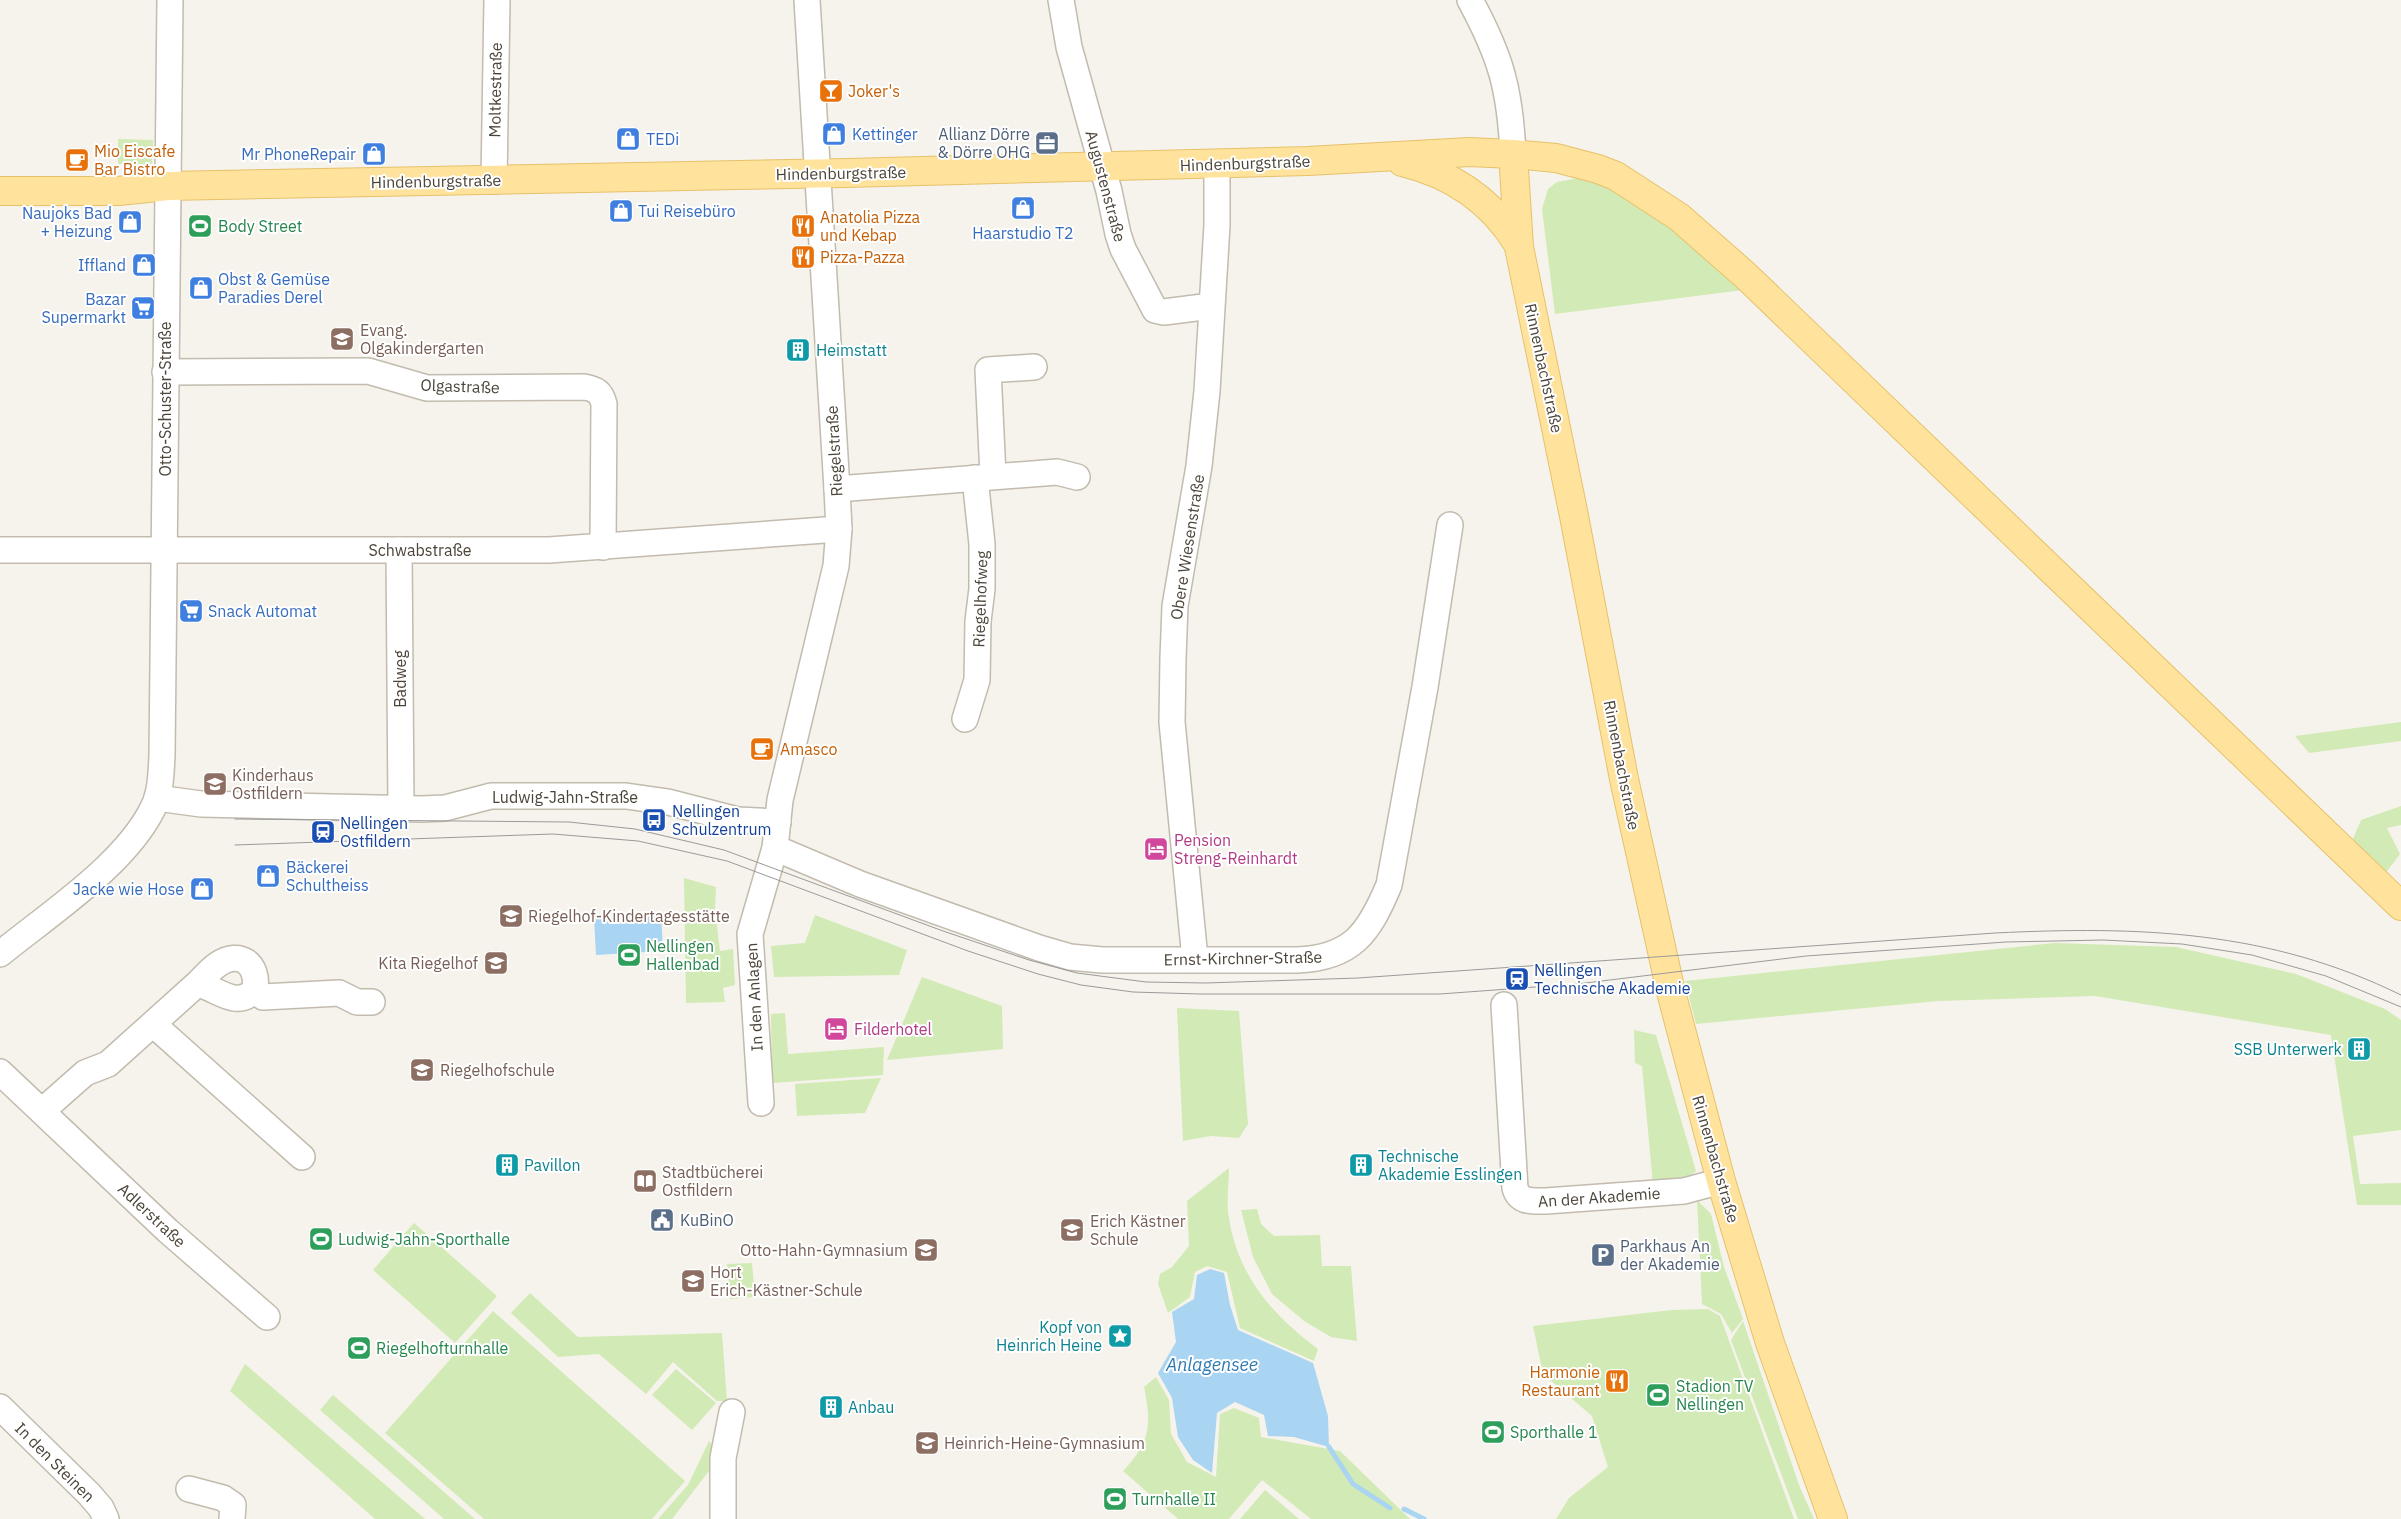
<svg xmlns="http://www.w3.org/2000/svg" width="2401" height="1519" viewBox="0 0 2401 1519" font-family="'IBM Plex Sans',sans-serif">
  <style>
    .green { fill: #d2eab5 }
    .water { fill: #a9d4f2 }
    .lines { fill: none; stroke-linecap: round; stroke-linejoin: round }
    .stream { stroke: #a9d4f2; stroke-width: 5 }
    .minor-casing { stroke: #c2bbae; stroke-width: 28 }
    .major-casing { stroke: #e6c16a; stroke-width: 30 }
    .minor { stroke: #fff; stroke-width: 25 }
    .major { stroke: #ffe39c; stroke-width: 28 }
    .tram { stroke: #9a9a9a; stroke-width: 1 }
    .labels { text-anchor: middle; stroke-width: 4; stroke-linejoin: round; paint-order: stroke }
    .street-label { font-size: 16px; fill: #4b4439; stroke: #fff }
    .food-label { font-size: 16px; fill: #c56008; stroke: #fff; text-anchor: start }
    .shop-label { font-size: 16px; fill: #366cbe; stroke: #fff; text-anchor: start }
    .service-label { font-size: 16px; fill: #4e5e75; stroke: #fff; text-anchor: start }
    .leisure-label { font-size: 16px; fill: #27864d; stroke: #fff; text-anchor: start }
    .education-label { font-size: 16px; fill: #785e54; stroke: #fff; text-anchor: start }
    .culture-label { font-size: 16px; fill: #0d838f; stroke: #fff; text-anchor: start }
    .transit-label { font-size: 16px; fill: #164399; stroke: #fff; text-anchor: start }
    .hotel-label { font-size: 16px; fill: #b23c85; stroke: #fff; text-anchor: start }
    .water-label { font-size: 18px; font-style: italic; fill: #2e7ab2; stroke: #fff }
  </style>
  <rect width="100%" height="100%" fill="#f6f3ec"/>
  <g class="green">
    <path d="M118,139L153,140L152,165L118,164Z"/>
    <path d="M1579,178L1617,190L1680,234L1743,290L1555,314L1542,209L1548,189L1557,182Z"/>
    <path d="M2401,722V741L2309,753L2295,736Z"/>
    <path d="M2401,806V825L2387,828L2400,854L2385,874L2353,839L2361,820Z"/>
    <path d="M684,878L716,887L715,909L720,951L733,949L735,985L723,988L725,1002L686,1003Z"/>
    <path d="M815,915L907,950L899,975L774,977L771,946L805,943Z"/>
    <path d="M2055,943L2176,947L2296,974L2385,1009L2401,1020V1130L2353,1136L2360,1184L2401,1183V1205H2357L2331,1035L2095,996L1938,1001L1696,1024L1685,981Z"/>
    <path d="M922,977L1002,1006L1003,1049L887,1060Z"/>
    <path d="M1177,1008L1239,1011L1248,1124L1239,1138L1211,1136L1183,1141Z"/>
    <path d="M785,1013L788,1054L884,1047L883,1075L772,1083L771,1014Z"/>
    <path d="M1634,1030L1656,1035L1696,1171L1684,1181L1653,1185L1642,1066L1635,1063Z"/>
    <path d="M881,1078L865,1113L797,1116L795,1084Z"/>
    <path d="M1229,1168C1229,1184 1226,1202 1229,1218C1238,1276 1272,1315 1318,1349L1314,1361L1240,1328L1227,1272L1207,1266L1195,1272L1190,1297L1168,1313L1158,1284L1160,1274L1172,1267L1189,1246L1187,1201Z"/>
    <path d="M1697,1200L1711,1214L1724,1267L1743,1319L1732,1333L1721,1314L1702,1304Z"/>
    <path d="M1257,1209L1261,1224L1274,1236L1320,1235L1322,1266H1351L1357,1341L1331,1337L1304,1321L1272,1294L1253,1257L1241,1210Z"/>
    <path d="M414,1223L497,1296L455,1343L373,1270Z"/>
    <path d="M752,1263L755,1297L730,1299L727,1264Z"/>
    <path d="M530,1293L578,1337L722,1333L727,1401H717L673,1362L646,1394L599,1354L558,1357L511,1313Z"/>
    <path d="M1708,1309L1720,1316L1794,1519H1556L1569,1498L1608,1467L1592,1416L1543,1374L1533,1326L1672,1310Z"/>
    <path d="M493,1311L685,1481L652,1519H484L385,1433Z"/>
    <path d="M1743,1321L1799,1485L1814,1519H1798L1731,1340Z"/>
    <path d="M245,1364L425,1519H375L230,1391Z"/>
    <path d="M676,1369L716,1403L692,1430L652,1395Z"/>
    <path d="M1156,1377L1169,1400L1171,1434L1187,1462L1216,1477L1220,1414L1234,1408L1259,1418L1261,1437L1340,1451L1410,1519H1311L1262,1480L1229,1519H1178L1123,1471C1150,1442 1152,1426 1144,1387Z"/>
    <path d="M333,1395L475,1519H444L320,1410Z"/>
    <path d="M709,1441L722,1454L672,1519H658L688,1485Z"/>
    <path d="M1265,1490L1299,1519H1240Z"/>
  </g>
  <g class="water">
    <path d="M661,914L663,951L596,955L594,918Z"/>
    <path d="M1210,1269L1224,1273L1230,1305L1238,1330L1313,1363L1328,1416L1329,1447L1294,1437L1268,1436L1264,1415L1235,1402L1217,1413L1212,1473L1193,1460L1178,1437L1172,1398L1158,1373L1176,1342L1172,1312L1194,1299L1197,1275Z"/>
  </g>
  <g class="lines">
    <g class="stream">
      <path d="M1329,1447L1353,1484L1390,1508"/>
      <path d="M1404,1509L1424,1519"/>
    </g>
    <defs>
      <g id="minor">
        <path d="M1061,0L1069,47L1109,191L1118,234L1123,249L1155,310L1164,312L1211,306"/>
        <path d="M1470,0C1501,57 1510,89 1513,154"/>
        <path d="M494,181L497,0"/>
        <path d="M165,372L368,371L427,388L584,387C596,389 601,392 604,404L603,547"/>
        <path d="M993,476L988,370L1034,367"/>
        <path d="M837,489L1057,472L1077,477"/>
        <path d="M0,550H549L839,529"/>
        <path d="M399,550L401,808"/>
        <path d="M965,719L977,680L978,621L982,589V544L975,478"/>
        <path d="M157,798L201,804L422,809L445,808L491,796H626L668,802L738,820L778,822"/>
        <path d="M775,848L860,884L1039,948L1070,957L1102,960H1297C1352,958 1369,933 1389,885L1425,687L1450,525"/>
        <path d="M0,954C49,914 125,865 153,808C161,793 161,772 162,756L170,0"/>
        <path d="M1195,959L1172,722L1173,658L1175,606L1199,466L1207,391L1217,225V164"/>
        <path d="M255,990L263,997L339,993L357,1002H372"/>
        <path d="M1504,1005L1515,1188C1519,1203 1533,1201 1546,1201L1684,1191L1721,1181"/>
        <path d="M154,1025L302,1157"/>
        <path d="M0,1072L168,1231L267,1317"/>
        <path d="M761,1103L750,934L775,848L780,800L836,566L839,529L837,489L807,0"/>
        <path d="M42,1111L85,1073L108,1064L197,984C218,988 235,1010 255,990C259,964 240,949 217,965C210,970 203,978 197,984"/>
        <path d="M0,1407L89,1494L101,1508L106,1519"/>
        <path d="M189,1489L223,1498L233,1505L232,1519"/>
        <path d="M723,1519V1458L732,1412"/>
      </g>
      <g id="major">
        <path d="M1513,154L1519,247L1574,516L1624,779L1671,992L1721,1181L1770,1343L1833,1519"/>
        <path d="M1402,162C1452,174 1491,200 1518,244"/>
        <path d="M0,191H118L168,186L846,173L1308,161L1469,152L1513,154L1556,158L1598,169L1616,176L1679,217L1745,275L2401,906"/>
      </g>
    </defs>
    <use href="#minor" class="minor-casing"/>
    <use href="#major" class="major-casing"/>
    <use href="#minor" class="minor"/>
    <use href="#major" class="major"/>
    <g class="tram">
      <path d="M235,819L569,822L635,829L724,850L943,931L1029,960L1077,973L1146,982L1206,983L1358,978L1995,933C2139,926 2269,930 2401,995"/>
      <path d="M235,845L553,834L638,841L727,861L968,951L1038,974L1081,985L1133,992L1200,994H1440L1577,984L1806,956L2006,942L2103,940L2182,944L2252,955L2326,976L2401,1007"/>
    </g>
  </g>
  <defs>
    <symbol id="bar-square" viewBox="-11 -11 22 22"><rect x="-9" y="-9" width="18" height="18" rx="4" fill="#e8710a" stroke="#fff"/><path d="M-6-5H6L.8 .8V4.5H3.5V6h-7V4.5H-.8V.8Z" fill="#fff"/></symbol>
    <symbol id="shop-square" viewBox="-11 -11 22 22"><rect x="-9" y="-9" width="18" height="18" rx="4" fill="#3f7fe0" stroke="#fff"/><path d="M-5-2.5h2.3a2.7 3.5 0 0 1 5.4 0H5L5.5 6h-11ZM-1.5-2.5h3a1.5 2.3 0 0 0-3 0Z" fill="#fff"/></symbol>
    <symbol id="office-square" viewBox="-11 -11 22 22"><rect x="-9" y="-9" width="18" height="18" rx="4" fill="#5c6f8a" stroke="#fff"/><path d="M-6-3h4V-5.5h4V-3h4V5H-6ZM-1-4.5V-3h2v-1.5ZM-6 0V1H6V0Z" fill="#fff"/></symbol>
    <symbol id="cafe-square" viewBox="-11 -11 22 22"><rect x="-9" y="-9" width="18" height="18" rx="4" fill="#e8710a" stroke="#fff"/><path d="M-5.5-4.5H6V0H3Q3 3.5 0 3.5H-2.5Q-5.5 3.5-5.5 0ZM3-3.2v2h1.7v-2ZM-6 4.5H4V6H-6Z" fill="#fff"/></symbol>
    <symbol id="stadium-square" viewBox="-11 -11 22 22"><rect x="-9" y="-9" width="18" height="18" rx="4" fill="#2e9e5b" stroke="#fff"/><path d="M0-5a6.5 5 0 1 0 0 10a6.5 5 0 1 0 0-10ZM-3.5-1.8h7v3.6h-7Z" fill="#fff"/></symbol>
    <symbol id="restaurant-square" viewBox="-11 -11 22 22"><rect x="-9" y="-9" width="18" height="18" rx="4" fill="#e8710a" stroke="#fff"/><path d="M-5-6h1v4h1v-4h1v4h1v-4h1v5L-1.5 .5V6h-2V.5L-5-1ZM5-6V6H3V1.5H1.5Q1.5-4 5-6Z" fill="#fff"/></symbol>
    <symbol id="supermarket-square" viewBox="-11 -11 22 22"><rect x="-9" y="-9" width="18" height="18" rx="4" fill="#3f7fe0" stroke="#fff"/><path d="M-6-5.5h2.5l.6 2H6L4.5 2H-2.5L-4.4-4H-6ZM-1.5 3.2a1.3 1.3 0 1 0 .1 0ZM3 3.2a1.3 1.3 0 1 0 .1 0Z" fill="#fff"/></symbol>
    <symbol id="school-square" viewBox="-11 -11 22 22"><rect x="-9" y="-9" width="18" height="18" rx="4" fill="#8d6e63" stroke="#fff"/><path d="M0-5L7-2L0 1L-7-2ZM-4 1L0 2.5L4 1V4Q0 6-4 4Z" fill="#fff"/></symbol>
    <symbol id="building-square" viewBox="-11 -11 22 22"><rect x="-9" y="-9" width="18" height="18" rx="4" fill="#0f9aa8" stroke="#fff"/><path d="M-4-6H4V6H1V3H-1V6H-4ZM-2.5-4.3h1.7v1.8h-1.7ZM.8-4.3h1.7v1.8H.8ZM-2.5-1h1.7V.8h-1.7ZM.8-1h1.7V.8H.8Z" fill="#fff"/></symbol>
    <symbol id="bus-square" viewBox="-11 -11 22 22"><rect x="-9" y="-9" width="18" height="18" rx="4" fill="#1a4fb4" stroke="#fff"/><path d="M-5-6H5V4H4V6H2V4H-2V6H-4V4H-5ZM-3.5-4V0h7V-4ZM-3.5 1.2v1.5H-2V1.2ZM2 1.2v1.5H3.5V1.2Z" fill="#fff"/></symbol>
    <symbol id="station-square" viewBox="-11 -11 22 22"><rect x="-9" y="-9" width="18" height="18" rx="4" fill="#1a4fb4" stroke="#fff"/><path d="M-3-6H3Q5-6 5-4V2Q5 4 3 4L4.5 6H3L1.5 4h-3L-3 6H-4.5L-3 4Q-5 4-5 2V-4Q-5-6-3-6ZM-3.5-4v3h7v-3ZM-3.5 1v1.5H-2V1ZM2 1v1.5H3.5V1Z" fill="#fff"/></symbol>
    <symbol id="hotel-square" viewBox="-11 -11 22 22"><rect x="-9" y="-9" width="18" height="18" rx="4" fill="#d1479c" stroke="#fff"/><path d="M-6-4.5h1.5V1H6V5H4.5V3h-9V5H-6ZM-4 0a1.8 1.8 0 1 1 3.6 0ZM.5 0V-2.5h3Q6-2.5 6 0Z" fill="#fff"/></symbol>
    <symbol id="library-square" viewBox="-11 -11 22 22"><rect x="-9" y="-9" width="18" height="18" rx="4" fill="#8d6e63" stroke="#fff"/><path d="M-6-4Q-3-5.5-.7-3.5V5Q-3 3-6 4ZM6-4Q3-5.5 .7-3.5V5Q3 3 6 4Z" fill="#fff"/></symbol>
    <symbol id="civic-square" viewBox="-11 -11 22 22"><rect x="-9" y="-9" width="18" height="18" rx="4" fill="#5c6f8a" stroke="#fff"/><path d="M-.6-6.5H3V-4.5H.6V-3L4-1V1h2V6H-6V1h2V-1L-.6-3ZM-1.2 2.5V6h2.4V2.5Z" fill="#fff"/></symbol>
    <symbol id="parking-square" viewBox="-11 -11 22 22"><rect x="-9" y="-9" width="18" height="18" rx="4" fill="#5c6f8a" stroke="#fff"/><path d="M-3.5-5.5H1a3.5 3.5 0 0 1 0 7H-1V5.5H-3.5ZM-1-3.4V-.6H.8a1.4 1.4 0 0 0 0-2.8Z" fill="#fff"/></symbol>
    <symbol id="sight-square" viewBox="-11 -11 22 22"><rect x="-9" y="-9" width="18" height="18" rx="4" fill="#0f9aa8" stroke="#fff"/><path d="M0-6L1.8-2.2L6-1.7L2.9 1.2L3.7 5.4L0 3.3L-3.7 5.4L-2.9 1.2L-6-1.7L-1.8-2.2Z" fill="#fff"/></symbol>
  </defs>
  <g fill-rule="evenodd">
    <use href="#bar-square" x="817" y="77" width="28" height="28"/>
    <use href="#shop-square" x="820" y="120" width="28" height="28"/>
    <use href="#shop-square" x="614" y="125" width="28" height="28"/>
    <use href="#office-square" x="1033" y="129" width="28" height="28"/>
    <use href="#shop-square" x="360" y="140" width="28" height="28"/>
    <use href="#cafe-square" x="63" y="146" width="28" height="28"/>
    <use href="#shop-square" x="1009" y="194" width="28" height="28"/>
    <use href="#shop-square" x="607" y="197" width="28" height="28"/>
    <use href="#shop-square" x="116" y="208" width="28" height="28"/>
    <use href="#stadium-square" x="186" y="212" width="28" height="28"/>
    <use href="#restaurant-square" x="789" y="212" width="28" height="28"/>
    <use href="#restaurant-square" x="789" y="243" width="28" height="28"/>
    <use href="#shop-square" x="130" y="251" width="28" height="28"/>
    <use href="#shop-square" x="187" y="274" width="28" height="28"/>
    <use href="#supermarket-square" x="129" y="294" width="28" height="28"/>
    <use href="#school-square" x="328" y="325" width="28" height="28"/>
    <use href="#building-square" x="784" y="336" width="28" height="28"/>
    <use href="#supermarket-square" x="177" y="597" width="28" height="28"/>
    <use href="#cafe-square" x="748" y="735" width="28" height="28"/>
    <use href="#school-square" x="201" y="770" width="28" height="28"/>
    <use href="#bus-square" x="640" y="806" width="28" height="28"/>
    <use href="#station-square" x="309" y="818" width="28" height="28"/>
    <use href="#hotel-square" x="1142" y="835" width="28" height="28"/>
    <use href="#shop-square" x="254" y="862" width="28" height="28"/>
    <use href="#shop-square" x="188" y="875" width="28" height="28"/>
    <use href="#school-square" x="497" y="902" width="28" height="28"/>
    <use href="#stadium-square" x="615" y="941" width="28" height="28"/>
    <use href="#school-square" x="482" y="949" width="28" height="28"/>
    <use href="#station-square" x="1503" y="965" width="28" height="28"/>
    <use href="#hotel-square" x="822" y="1015" width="28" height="28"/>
    <use href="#building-square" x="2345" y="1035" width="28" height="28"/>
    <use href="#school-square" x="408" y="1056" width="28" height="28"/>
    <use href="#building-square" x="493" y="1151" width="28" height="28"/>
    <use href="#building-square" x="1347" y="1151" width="28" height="28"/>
    <use href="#library-square" x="631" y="1167" width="28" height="28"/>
    <use href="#civic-square" x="648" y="1206" width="28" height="28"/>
    <use href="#school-square" x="1058" y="1216" width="28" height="28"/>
    <use href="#stadium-square" x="307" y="1225" width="28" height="28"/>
    <use href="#school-square" x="912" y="1236" width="28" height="28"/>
    <use href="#parking-square" x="1589" y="1241" width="28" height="28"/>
    <use href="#school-square" x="679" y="1267" width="28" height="28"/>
    <use href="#sight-square" x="1106" y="1322" width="28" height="28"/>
    <use href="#stadium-square" x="345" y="1334" width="28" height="28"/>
    <use href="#restaurant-square" x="1603" y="1367" width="28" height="28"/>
    <use href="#stadium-square" x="1644" y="1381" width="28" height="28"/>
    <use href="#building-square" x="817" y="1393" width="28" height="28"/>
    <use href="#stadium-square" x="1479" y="1418" width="28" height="28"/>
    <use href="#school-square" x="913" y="1429" width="28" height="28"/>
    <use href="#stadium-square" x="1101" y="1485" width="28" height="28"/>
  </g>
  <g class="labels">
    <g class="street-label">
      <text transform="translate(495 90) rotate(-89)" y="6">Moltkestraße</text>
      <text transform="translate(1245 163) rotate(-2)" y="6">Hindenburgstraße</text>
      <text transform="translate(841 173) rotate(-1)" y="6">Hindenburgstraße</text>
      <text transform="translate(436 181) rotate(-1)" y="6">Hindenburgstraße</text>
      <text transform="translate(1106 186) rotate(75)" y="6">Augustenstraße</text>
      <text transform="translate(1544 368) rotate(78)" y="6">Rinnenbachstraße</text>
      <text transform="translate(460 386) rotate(2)" y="6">Olgastraße</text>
      <text transform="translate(165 399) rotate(-90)" y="6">Otto-Schuster-Straße</text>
      <text transform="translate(834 451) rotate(-93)" y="6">Riegelstraße</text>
      <text transform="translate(1187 547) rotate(-81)" y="6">Obere Wiesenstraße</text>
      <text x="420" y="556">Schwabstraße</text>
      <text transform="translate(980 599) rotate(-88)" y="6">Riegelhofweg</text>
      <text transform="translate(400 679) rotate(-90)" y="6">Badweg</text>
      <text transform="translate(1622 765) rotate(79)" y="6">Rinnenbachstraße</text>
      <text x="565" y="803">Ludwig-Jahn-Straße</text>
      <text transform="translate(1243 958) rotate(-1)" y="6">Ernst-Kirchner-Straße</text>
      <text transform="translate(754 997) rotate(-93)" y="6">In den Anlagen</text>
      <text transform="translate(1716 1159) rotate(74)" y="6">Rinnenbachstraße</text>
      <text transform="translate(1599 1197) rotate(-4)" y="6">An der Akademie</text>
      <text transform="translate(152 1215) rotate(43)" y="6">Adlerstraße</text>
      <text transform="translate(55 1462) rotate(45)" y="6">In den Steinen</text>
    </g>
    <g class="food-label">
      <text x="848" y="97">Joker's</text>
      <text x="94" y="157">Mio Eiscafe<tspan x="94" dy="18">Bar Bistro</tspan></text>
      <text x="820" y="223">Anatolia Pizza<tspan x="820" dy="18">und Kebap</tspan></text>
      <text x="820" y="263">Pizza-Pazza</text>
      <text x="780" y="755">Amasco</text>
      <text x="1600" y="1378" text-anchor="end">Harmonie<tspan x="1600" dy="18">Restaurant</tspan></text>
    </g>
    <g class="shop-label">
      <text x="852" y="140">Kettinger</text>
      <text x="646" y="145">TEDi</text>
      <text x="356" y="160" text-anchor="end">Mr PhoneRepair</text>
      <text x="638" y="217">Tui Reisebüro</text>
      <text x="112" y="219" text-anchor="end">Naujoks Bad<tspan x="112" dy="18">+ Heizung</tspan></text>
      <text x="1023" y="239" text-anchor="middle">Haarstudio T2</text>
      <text x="126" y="271" text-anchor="end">Iffland</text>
      <text x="218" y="285">Obst &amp; Gemüse<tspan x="218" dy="18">Paradies Derel</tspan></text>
      <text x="126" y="305" text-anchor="end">Bazar<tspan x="126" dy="18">Supermarkt</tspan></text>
      <text x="208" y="617">Snack Automat</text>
      <text x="286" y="873">Bäckerei<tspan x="286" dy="18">Schultheiss</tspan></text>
      <text x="184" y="895" text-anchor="end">Jacke wie Hose</text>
    </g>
    <g class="service-label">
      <text x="1030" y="140" text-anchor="end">Allianz Dörre<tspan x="1030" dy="18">&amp; Dörre OHG</tspan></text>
      <text x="680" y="1226">KuBinO</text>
      <text x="1620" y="1252">Parkhaus An<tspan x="1620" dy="18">der Akademie</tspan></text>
    </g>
    <g class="leisure-label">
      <text x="218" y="232">Body Street</text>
      <text x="646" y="952">Nellingen<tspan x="646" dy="18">Hallenbad</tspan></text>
      <text x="338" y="1245">Ludwig-Jahn-Sporthalle</text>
      <text x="376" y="1354">Riegelhofturnhalle</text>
      <text x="1676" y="1392">Stadion TV<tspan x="1676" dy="18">Nellingen</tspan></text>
      <text x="1510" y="1438">Sporthalle 1</text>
      <text x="1132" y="1505">Turnhalle II</text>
    </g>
    <g class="education-label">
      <text x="360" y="336">Evang.<tspan x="360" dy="18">Olgakindergarten</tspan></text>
      <text x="232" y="781">Kinderhaus<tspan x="232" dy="18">Ostfildern</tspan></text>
      <text x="528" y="922">Riegelhof-Kindertagesstätte</text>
      <text x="478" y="969" text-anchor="end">Kita Riegelhof</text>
      <text x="440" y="1076">Riegelhofschule</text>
      <text x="662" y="1178">Stadtbücherei<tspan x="662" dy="18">Ostfildern</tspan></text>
      <text x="1090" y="1227">Erich Kästner<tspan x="1090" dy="18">Schule</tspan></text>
      <text x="908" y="1256" text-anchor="end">Otto-Hahn-Gymnasium</text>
      <text x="710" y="1278">Hort<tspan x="710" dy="18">Erich-Kästner-Schule</tspan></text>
      <text x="944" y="1449">Heinrich-Heine-Gymnasium</text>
    </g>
    <g class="culture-label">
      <text x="816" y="356">Heimstatt</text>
      <text x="2342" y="1055" text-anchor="end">SSB Unterwerk</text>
      <text x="1378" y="1162">Technische<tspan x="1378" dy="18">Akademie Esslingen</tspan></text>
      <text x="524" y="1171">Pavillon</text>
      <text x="1102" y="1333" text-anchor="end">Kopf von<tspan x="1102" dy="18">Heinrich Heine</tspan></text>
      <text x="848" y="1413">Anbau</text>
    </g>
    <g class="transit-label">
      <text x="672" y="817">Nellingen<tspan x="672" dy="18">Schulzentrum</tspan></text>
      <text x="340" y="829">Nellingen<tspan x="340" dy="18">Ostfildern</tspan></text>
      <text x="1534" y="976">Nellingen<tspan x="1534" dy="18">Technische Akademie</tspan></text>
    </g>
    <g class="hotel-label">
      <text x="1174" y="846">Pension<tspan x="1174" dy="18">Streng-Reinhardt</tspan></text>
      <text x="854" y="1035">Filderhotel</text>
    </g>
    <g class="water-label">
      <text x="1212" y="1371">Anlagensee</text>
    </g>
  </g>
</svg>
